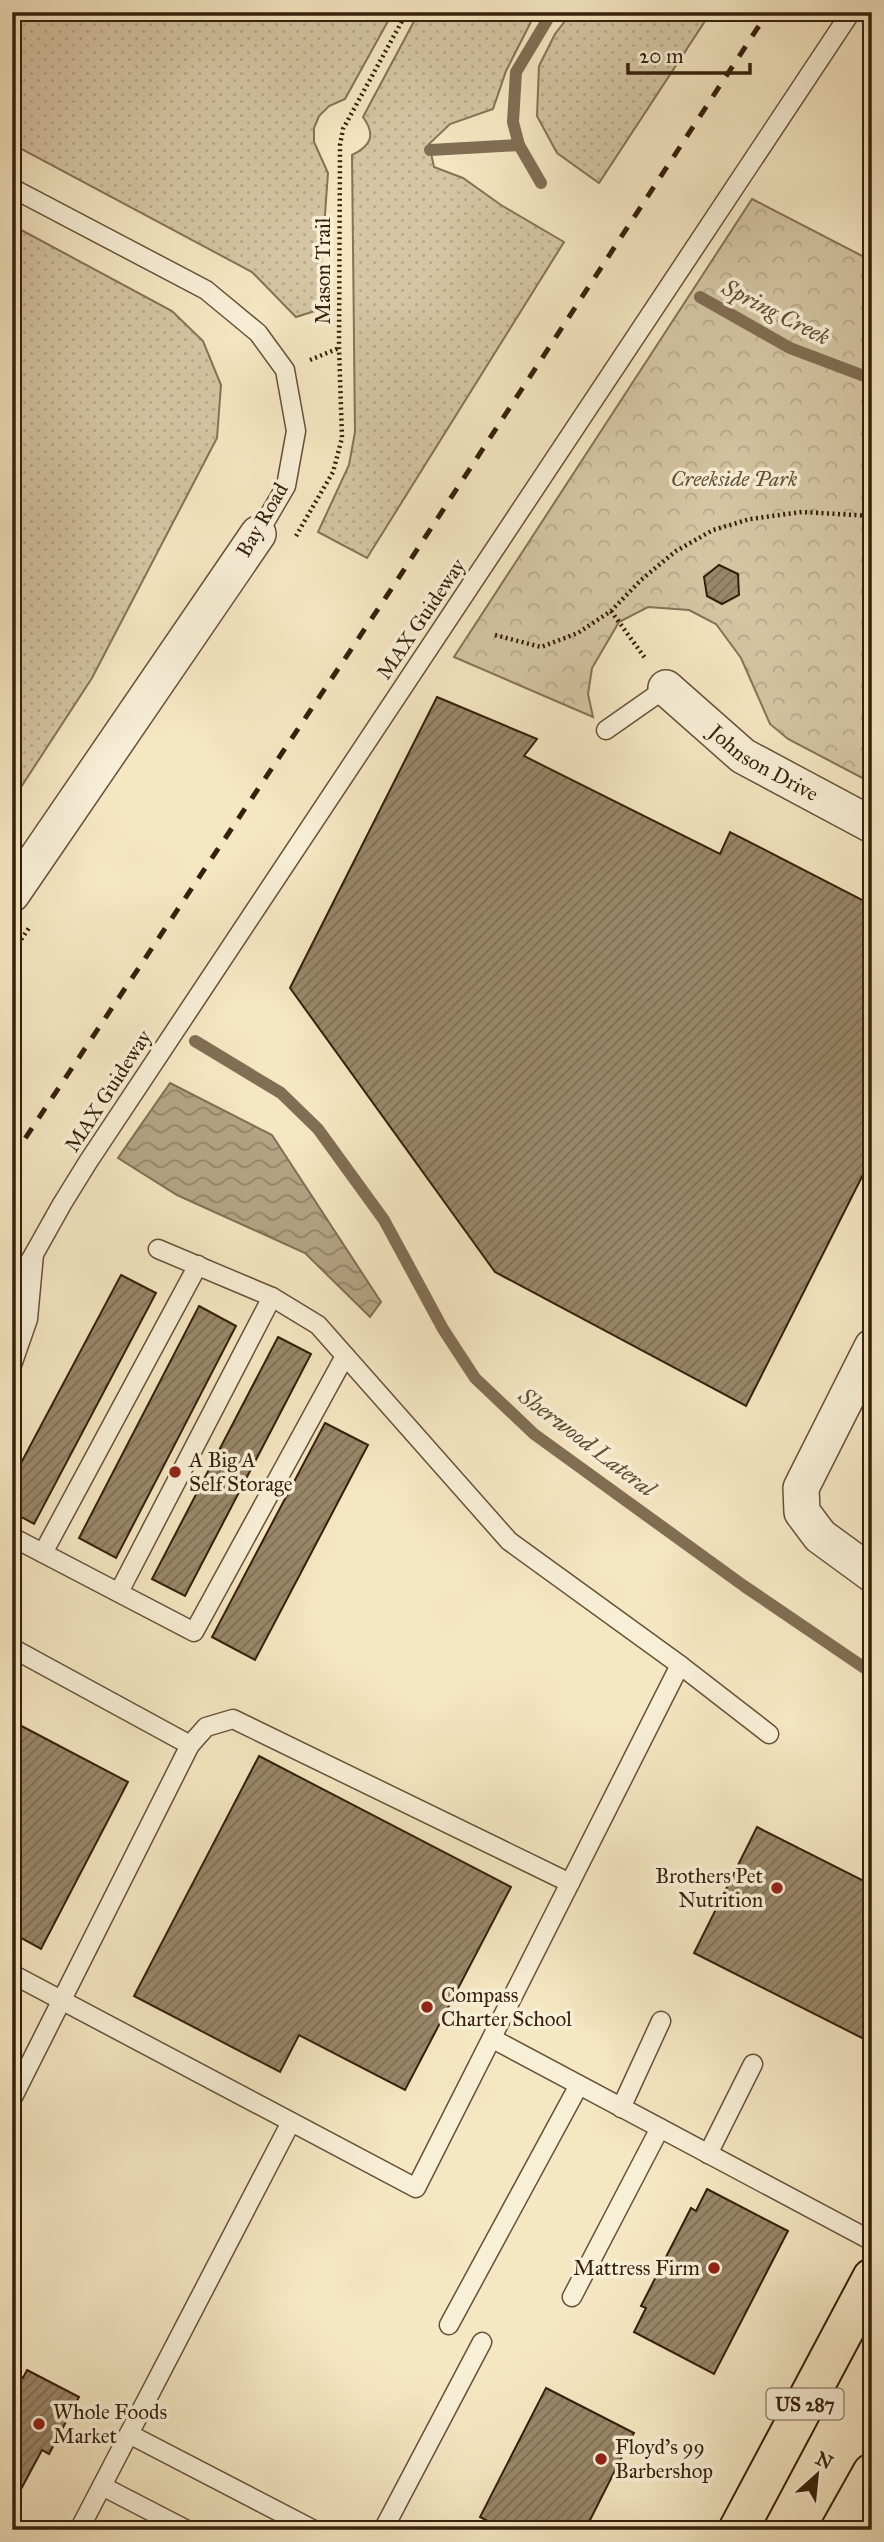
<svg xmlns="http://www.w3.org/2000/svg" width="884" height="2542" viewBox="0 0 884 2542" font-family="'IM FELL Great Primer',serif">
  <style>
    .grass { fill: url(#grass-dots); stroke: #867257; stroke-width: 2 }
    .park { fill: url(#park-crowns); stroke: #867257; stroke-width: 2 }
    .water { fill: url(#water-waves); stroke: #826e54; stroke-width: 2 }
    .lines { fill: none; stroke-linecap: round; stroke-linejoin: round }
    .stream { stroke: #826e54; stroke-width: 12 }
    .building { fill: url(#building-hatch); stroke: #361f0b; stroke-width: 2 }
    .lane-casing { stroke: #665139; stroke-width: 21 }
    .street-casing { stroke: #665139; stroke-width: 38 }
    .highway-casing { stroke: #361f0b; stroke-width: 42 }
    .path { stroke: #361f0b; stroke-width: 4.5; stroke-dasharray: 2 3.5; stroke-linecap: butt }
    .lane { stroke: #f8efd7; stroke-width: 18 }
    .street { stroke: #f8efd7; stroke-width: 35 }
    .highway { stroke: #f5e7c2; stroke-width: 38 }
    .rail { stroke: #361f0b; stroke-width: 5; stroke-dasharray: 12 12; stroke-linecap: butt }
    .poi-dot { fill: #8f2418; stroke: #f8efd7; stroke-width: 2.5 }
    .labels { text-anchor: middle; stroke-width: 7; stroke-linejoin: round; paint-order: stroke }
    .shield { fill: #f8efd7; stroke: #705d48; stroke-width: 2 }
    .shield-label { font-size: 19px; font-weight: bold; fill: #361f0b }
    .street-label { font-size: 21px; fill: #361f0b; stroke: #f8efd7 }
    .park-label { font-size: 21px; font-style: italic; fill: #665139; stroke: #f8efd7 }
    .poi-label { font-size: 21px; fill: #361f0b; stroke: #f8efd7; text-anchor: start }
    .water-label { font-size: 23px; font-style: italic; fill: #624d35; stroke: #f8efd7 }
  </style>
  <defs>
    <pattern id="grass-dots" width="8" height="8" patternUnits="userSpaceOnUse" patternTransform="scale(1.75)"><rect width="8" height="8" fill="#d5c5a3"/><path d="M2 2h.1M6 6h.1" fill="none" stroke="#b7a98b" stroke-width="1.8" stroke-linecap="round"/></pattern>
    <pattern id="park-crowns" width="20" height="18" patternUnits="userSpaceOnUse" patternTransform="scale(1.75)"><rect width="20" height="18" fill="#d5c5a3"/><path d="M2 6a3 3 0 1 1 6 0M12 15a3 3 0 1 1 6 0" fill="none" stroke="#b7a98b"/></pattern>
    <pattern id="water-waves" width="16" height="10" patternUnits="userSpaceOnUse" patternTransform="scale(1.75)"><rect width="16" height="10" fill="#b4a384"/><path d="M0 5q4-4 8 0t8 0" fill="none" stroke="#93846a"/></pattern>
    <pattern id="building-hatch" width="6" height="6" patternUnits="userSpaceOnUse" patternTransform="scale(1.75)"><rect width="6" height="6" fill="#99876a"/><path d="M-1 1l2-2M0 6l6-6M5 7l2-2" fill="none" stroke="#7e6e55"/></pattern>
  </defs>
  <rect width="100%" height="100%" fill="#f5e7c2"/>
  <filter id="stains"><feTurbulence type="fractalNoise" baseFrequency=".00286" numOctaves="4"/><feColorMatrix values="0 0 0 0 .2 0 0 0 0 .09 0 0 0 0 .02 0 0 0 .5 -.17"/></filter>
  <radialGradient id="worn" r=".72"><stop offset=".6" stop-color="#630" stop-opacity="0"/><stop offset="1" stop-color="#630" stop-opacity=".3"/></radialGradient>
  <g class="grass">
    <path d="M12,12H393L345,99L329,106L319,116L314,128V142L328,173L318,310L296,317L252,272L12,144Z"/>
    <path d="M419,12H536L506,71L493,109L450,124L429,144L434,167L463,178L501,205L564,242L367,558L318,532L349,465L355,432L352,155C371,146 376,135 363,117Z"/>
    <path d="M572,12H711L599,183L557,153L537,116L539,66L555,34Z"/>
    <path d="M12,225L172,311L203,341L221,385L217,438L92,678L12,801Z"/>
  </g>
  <path class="park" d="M752,199L872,261V783L788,739L770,724L741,658L716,624L689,610L648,607L619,622L592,668L588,694L593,717L454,657Z"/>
  <path class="water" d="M170,1083L272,1135L381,1302L370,1317L305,1253L177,1195L118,1158Z"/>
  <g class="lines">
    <g class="stream">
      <path d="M430,150L519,145"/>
      <path d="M541,183L519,145L513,122L516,72L552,12"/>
      <path d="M700,297L790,348L872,379"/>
      <path d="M195,1041L281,1093L318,1129L384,1220L443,1329L475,1378L534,1434L744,1586L872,1673"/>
    </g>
  </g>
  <g class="building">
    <path d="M719,565L738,574L739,595L722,604L707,596L704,577Z"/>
    <path d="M437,697L537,739L524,756L720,854L730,832L872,905V1157L746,1406L495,1272L290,988Z"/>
    <path d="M121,1275L156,1293L34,1524L12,1512V1480Z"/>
    <path d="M199,1306L236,1326L116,1558L79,1538Z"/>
    <path d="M278,1337L311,1354L185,1596L152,1579Z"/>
    <path d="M325,1423L368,1445L255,1660L212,1637Z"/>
    <path d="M12,1721L128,1782L41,1949L12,1933Z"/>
    <path d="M259,1756L511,1887L405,2090L299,2035L280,2072L134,1996Z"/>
    <path d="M757,1827L872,1885V2043L694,1953Z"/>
    <path d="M707,2189L788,2231L714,2374L634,2332L646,2308L641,2306L691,2208L696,2211Z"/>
    <path d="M27,2370L79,2397L49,2454L42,2450L12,2506V2372L23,2378Z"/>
    <path d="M546,2388L634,2433L585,2530H505L480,2517Z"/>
  </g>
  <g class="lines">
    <defs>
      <g id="lane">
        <path d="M12,188L206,290L258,333L285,370L296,431L286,486L258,534"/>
        <path d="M606,730L666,688"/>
        <path d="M158,1249L272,1297L318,1325L509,1541L680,1665"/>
        <path d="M34,1254L62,1204L88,1162L851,12"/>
        <path d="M12,1291L34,1254L28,1319L12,1365"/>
        <path d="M12,1537L194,1632L345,1356"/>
        <path d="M43,1553L198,1265"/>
        <path d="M119,1592L272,1297"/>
        <path d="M12,1648L190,1745"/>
        <path d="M12,1974L416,2188L680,1665L769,1734"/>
        <path d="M493,2039L872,2241"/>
        <path d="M13,2097L190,1745L206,1727L233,1719L570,1883"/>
        <path d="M621,2108L661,2021"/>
        <path d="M708,2154L753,2064"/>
        <path d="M572,2297L660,2128"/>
        <path d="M449,2325L579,2085"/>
        <path d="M129,2434L314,2530"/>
        <path d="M102,2486L187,2530"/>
        <path d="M79,2530L291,2122"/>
        <path d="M383,2530L482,2342"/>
      </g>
      <g id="street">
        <path id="s1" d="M666,688L743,756L872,825"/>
        <path d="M12,894L258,534"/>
        <path d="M872,1347L801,1488L802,1512L820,1536L872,1574"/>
      </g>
      <g id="highway">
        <path d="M738,2530L872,2278"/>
        <path d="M840,2530L872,2473"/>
      </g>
    </defs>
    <use href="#lane" class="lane-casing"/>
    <use href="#street" class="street-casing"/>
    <use href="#highway" class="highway-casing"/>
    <g class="path">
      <path d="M310,360L339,348"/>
      <path d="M296,536L333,472L342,438L339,348L340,145L343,129L407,12"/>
      <path d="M611,611L645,658"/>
      <path d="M495,635L541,647L578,633L611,611L641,580L676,551L713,530L750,519L802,512L872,516"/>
      <path d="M12,953L29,928"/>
    </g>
    <use href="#lane" class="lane"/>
    <use href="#street" class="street"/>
    <use href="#highway" class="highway"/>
    <path class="rail" d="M12,1158L394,585L768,12"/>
  </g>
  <g class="poi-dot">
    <circle cx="175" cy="1472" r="7"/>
    <circle cx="777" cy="1888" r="7"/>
    <circle cx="427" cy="2007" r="7"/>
    <circle cx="714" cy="2268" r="7"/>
    <circle cx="39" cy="2424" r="7"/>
    <circle cx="601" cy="2459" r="7"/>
  </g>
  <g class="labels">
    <rect class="shield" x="766.5" y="2388.5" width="77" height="31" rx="5"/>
    <g class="shield-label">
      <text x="805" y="2411">US 287</text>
    </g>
    <g class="street-label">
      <text transform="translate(323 271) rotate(-90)" y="7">Mason Trail</text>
      <text transform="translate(262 520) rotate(-60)" y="7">Bay Road</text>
      <text transform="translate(421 619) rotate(-56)" y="7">MAX Guideway</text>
      <text dy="7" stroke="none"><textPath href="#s1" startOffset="124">Johnson Drive</textPath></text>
      <text transform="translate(108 1091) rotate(-57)" y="7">MAX Guideway</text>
    </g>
    <g class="park-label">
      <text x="734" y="486">Creekside Park</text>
    </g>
    <g class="poi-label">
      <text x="189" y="1467">A Big A<tspan x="189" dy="24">Self Storage</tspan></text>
      <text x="763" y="1883" text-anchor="end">Brothers Pet<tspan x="763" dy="24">Nutrition</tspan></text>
      <text x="441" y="2002">Compass<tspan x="441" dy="24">Charter School</tspan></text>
      <text x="700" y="2275" text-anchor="end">Mattress Firm</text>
      <text x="53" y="2419">Whole Foods<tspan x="53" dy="24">Market</tspan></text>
      <text x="615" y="2454">Floyd's 99<tspan x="615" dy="24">Barbershop</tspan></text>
    </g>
    <g class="water-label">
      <text transform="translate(776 312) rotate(27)" y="8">Spring Creek</text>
      <text transform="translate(587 1442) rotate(37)" y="8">Sherwood Lateral</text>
    </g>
  </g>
  <rect width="884" height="2542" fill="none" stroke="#f5e7c2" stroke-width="42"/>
  <rect x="14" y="14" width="856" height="2514" fill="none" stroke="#361f0b" stroke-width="3.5"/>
  <rect x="21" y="21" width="842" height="2500" fill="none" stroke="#361f0b" stroke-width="2"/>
  <g transform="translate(817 2475) rotate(27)" stroke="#f8efd7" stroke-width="5" paint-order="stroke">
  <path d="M0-5L12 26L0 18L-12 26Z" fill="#361f0b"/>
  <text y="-10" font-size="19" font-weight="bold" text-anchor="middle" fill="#361f0b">N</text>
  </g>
  <path d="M628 63v10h122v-10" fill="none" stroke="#361f0b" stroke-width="3.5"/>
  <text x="639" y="63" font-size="21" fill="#361f0b" stroke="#f8efd7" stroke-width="5" paint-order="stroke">20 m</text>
  <rect width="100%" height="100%" filter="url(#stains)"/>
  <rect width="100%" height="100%" fill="url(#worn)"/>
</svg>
